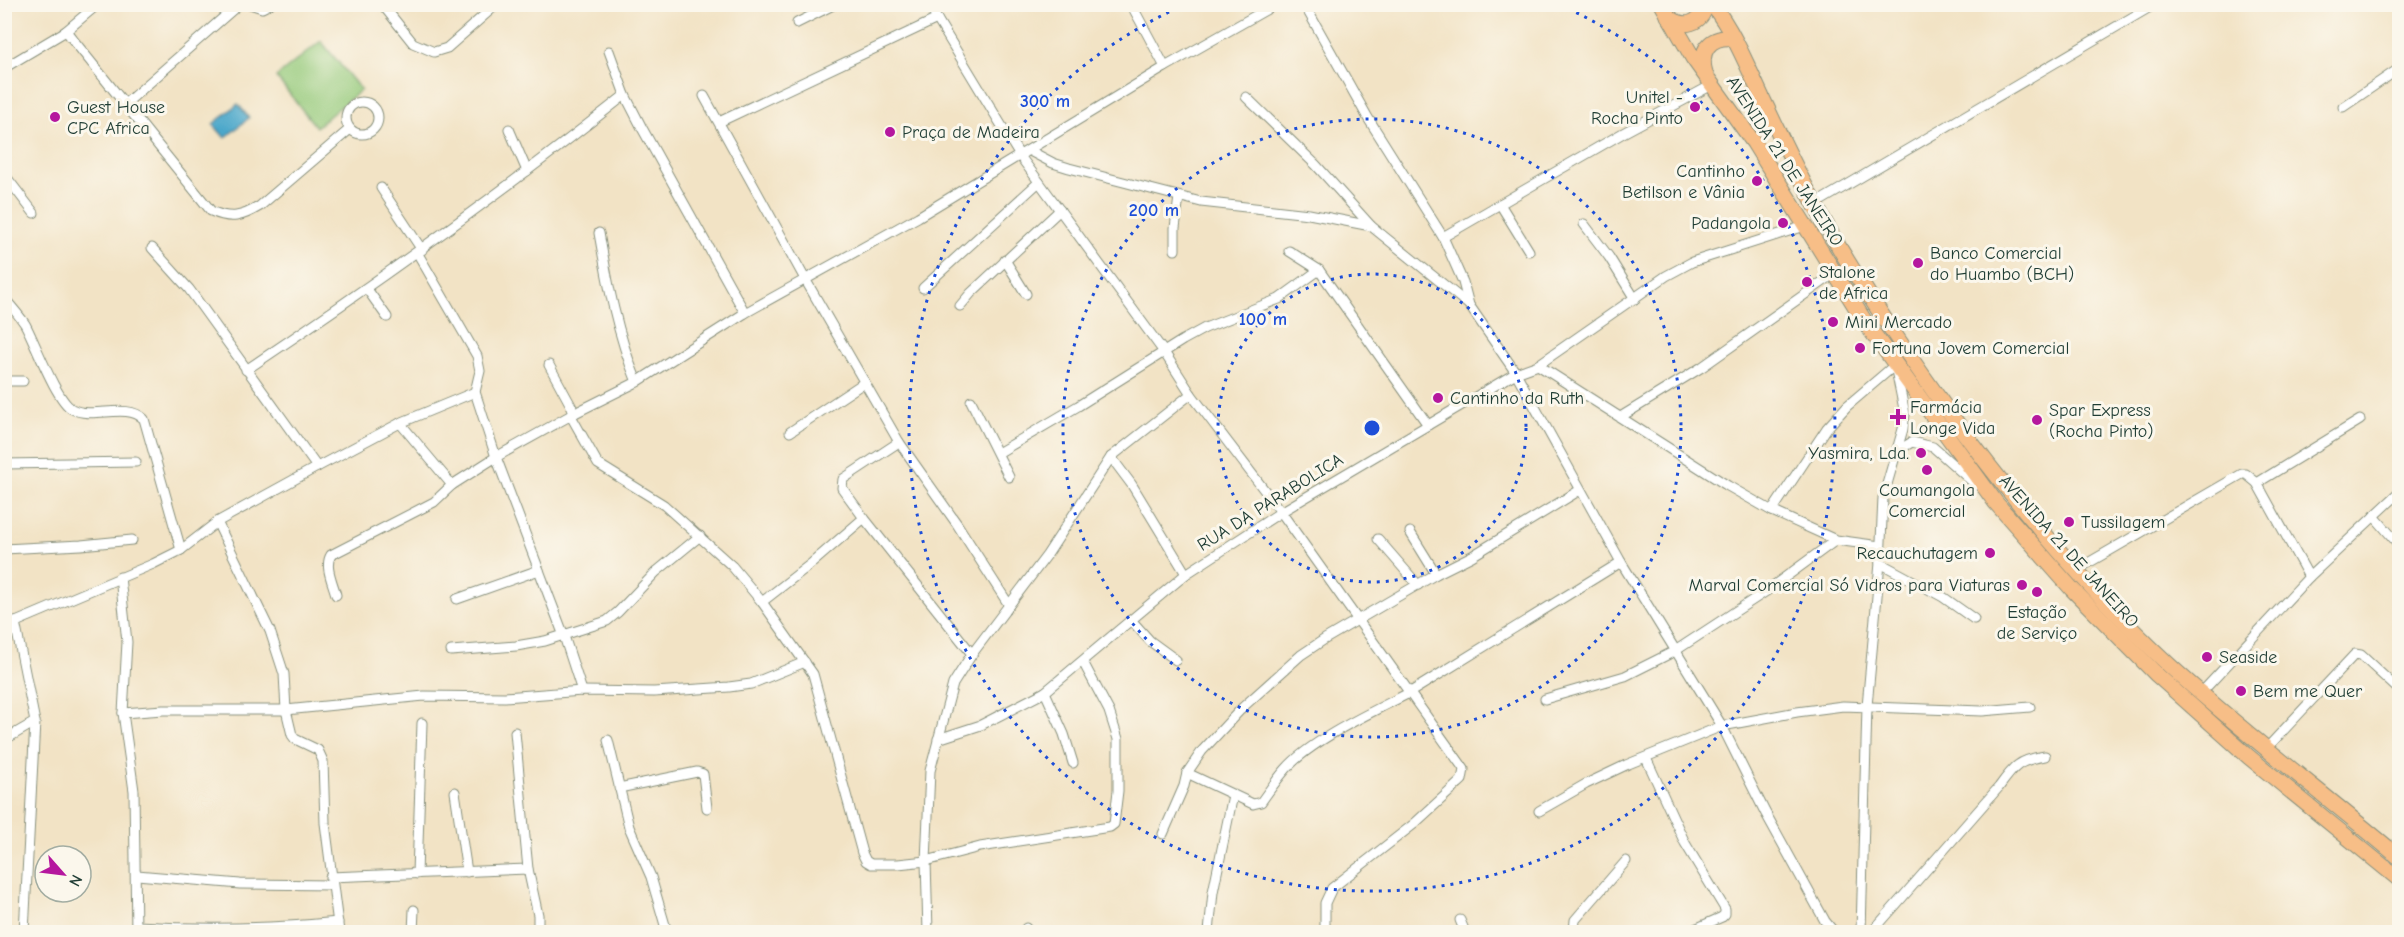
<svg xmlns="http://www.w3.org/2000/svg" width="2404" height="937" viewBox="0 0 2404 937" font-family="'Comic Neue',sans-serif">
  <style>
    .green { fill: #96ca7b; stroke: #5a8458; stroke-width: 1.5 }
    .water { fill: #4ca7ca; stroke: #36727f; stroke-width: 1.5 }
    .lines { fill: none; stroke-linecap: round; stroke-linejoin: round }
    .minor-casing { stroke: #88907c; stroke-width: 11 }
    .primary-casing { stroke: #88907c; stroke-width: 17 }
    .minor { stroke: #fff; stroke-width: 9 }
    .primary { stroke: #f7be87; stroke-width: 15 }
    .ring { fill: none; stroke: #1d4ed8; stroke-width: 3; stroke-dasharray: 3 6 }
    .poi-dot { fill: #b5179e; stroke: #fbf7ec; stroke-width: 2 }
    .labels { text-anchor: middle; stroke-width: 6; stroke-linejoin: round; paint-order: stroke }
    .poi-label { font-size: 18px; fill: #1f3d34; stroke: #fbf7ec; text-anchor: start }
    .street-label { font-size: 18px; fill: #1f3d34; stroke: #fbf7ec }
    .centre { fill: #1d4ed8; stroke: #fbf7ec; stroke-width: 3 }
    .ring-label { font-size: 18px; text-anchor: middle; font-weight: bold; fill: #1d4ed8; stroke: #fbf7ec; stroke-width: 6; stroke-linejoin: round; paint-order: stroke }
  </style>
  <rect width="100%" height="100%" fill="#fbf7ec"/>
  <filter id="ink" filterUnits="userSpaceOnUse"><feTurbulence type="fractalNoise" baseFrequency=".0167" numOctaves="2"/><feDisplacementMap in="SourceGraphic" scale="12" xChannelSelector="R" yChannelSelector="G"/><feConvolveMatrix kernelMatrix="1 2 1 2 8 2 1 2 1" color-interpolation-filters="sRGB"/></filter>
  <filter id="wash" filterUnits="userSpaceOnUse"><feTurbulence type="fractalNoise" baseFrequency=".008" numOctaves="4" result="noise"/><feDisplacementMap in="SourceGraphic" scale="24" xChannelSelector="R" yChannelSelector="G"/><feGaussianBlur stdDeviation="1.35" result="paint"/><feColorMatrix in="noise" values="0 0 0 0 0 0 0 0 0 0 0 0 0 0 0 0 0 1.4 0 .05"/><feComposite in="paint" operator="in"/></filter>
  <g filter="url(#wash)">
    <rect width="100%" height="100%" fill="#f2e3c5"/>
    <path class="green" d="M321,41L361,90L316,127L276,77Z"/>
    <path class="water" d="M238,104L249,118L225,138L213,124Z"/>
  </g>
  <g filter="url(#ink)">
    <g class="lines">
      <defs>
        <g id="minor">
          <path d="M250,4L262,8L270,4"/>
          <path d="M382,4L413,43L434,52L447,48L497,4"/>
          <path d="M928,4L1020,156L1164,352L1191,394L1281,512L1464,769L1462,780L1414,824L1332,888L1325,903V932"/>
          <path d="M1131,4L1165,67"/>
          <path d="M1304,4L1368,118L1443,237L1463,282L1469,305L1516,373L1621,562L1722,726L1765,812L1825,921L1834,932"/>
          <path d="M797,23L835,4"/>
          <path d="M66,31L211,211C231,220 242,217 260,206L350,129"/>
          <path d="M609,51L625,95L642,128L745,313"/>
          <path d="M4,68L66,31L98,4"/>
          <path d="M704,96L805,279L899,442L957,524L1009,605"/>
          <path d="M1246,97L1316,165L1371,226L1469,305"/>
          <circle cx="362" cy="118" r="16"/>
          <path d="M125,104L239,4"/>
          <path d="M2343,107L2400,68"/>
          <path d="M719,122L937,19"/>
          <path d="M509,129L527,171"/>
          <path d="M1030,151L1053,163L1069,168L1201,202L1309,214L1371,226"/>
          <path d="M4,174L34,213"/>
          <path d="M381,188L422,250"/>
          <path d="M1500,204L1529,251"/>
          <path d="M1815,204L2155,4"/>
          <path d="M1584,224L1609,257L1635,299"/>
          <path d="M599,233C608,284 617,334 637,382"/>
          <path d="M1443,237L1623,133L1712,85"/>
          <path d="M152,248L189,289L317,467"/>
          <path d="M1175,250V228L1179,197"/>
          <path d="M1289,251L1319,270L1428,425"/>
          <path d="M418,254L477,356L480,371L475,392L496,457L564,636L582,691"/>
          <path d="M1005,260L1026,294"/>
          <path d="M923,288L1039,182"/>
          <path d="M367,289L387,317"/>
          <path d="M4,298C11,306 19,315 25,324C35,342 56,400 72,409C93,420 126,402 144,419L181,550"/>
          <path d="M960,306L971,293L1060,210"/>
          <path d="M549,365L575,413"/>
          <path d="M1538,365L1728,486L1772,511L1836,540L1880,546"/>
          <path d="M246,370C376,283 503,192 625,95"/>
          <path d="M4,381H23"/>
          <path d="M971,401L1009,477"/>
          <path d="M571,416L598,464L664,505L732,566L762,602L813,674L862,853L866,861L871,864H898L926,861L980,847L1110,827L1114,824L1118,791V739L1109,711L1083,662"/>
          <path d="M1622,416L1702,367L1835,273"/>
          <path d="M400,423L452,485"/>
          <path d="M790,432L865,382"/>
          <path d="M1897,451L1912,442L1933,447L1976,485"/>
          <path d="M998,453L1078,406L1183,340L1205,328L1279,299L1319,270"/>
          <path d="M1111,457L1132,485L1186,574"/>
          <path d="M4,464L136,462"/>
          <path d="M2257,483L2360,420"/>
          <path d="M1772,511L1827,428L1847,406L1895,365L1905,414L1903,429L1883,498L1880,563L1867,706L1861,932"/>
          <path d="M2374,516L2400,546"/>
          <path d="M864,518L842,488L843,479L899,442"/>
          <path d="M217,522L270,631L284,674L286,710L292,735L295,739L318,750L323,761L325,823L339,932"/>
          <path d="M1410,532L1436,574"/>
          <path d="M1378,539L1418,585"/>
          <path d="M4,549L81,545L132,540"/>
          <path d="M1880,563L1943,597L1974,619"/>
          <path d="M2076,570L2242,474H2246L2257,483L2309,577"/>
          <path d="M120,577L127,642L123,713L134,791L136,932"/>
          <path d="M336,595C333,583 324,566 331,555L434,502L452,485L496,457L575,413L637,382L745,313L918,217L1165,67L1276,4"/>
          <path d="M457,599L539,570"/>
          <path d="M762,602L812,563L864,518L972,654"/>
          <path d="M1132,621L1150,641L1176,660"/>
          <path d="M15,622L35,722L24,932"/>
          <path d="M4,627L153,564L181,550L217,522L317,467L400,423L475,392"/>
          <path d="M451,651L516,646L545,641L607,621L618,612L656,572L700,536"/>
          <path d="M1045,692L1064,734L1073,763"/>
          <path d="M2201,693L2309,577L2400,492"/>
          <path d="M1545,699L1625,676L1675,651L1765,592L1836,540"/>
          <path d="M123,713L163,710H286L424,696L505,697L582,691L654,692L729,687L751,684L805,662"/>
          <path d="M515,732L528,869L538,915V932"/>
          <path d="M938,739L981,725L1045,692L1186,574L1281,512L1516,373L1538,365L1666,276L1692,262L1805,226"/>
          <path d="M4,740L35,722"/>
          <path d="M608,740L629,827L651,877L667,932"/>
          <path d="M2265,750L2355,654L2361,655L2400,691"/>
          <path d="M1646,758L1685,843L1725,909V914L1722,917L1688,932"/>
          <path d="M1187,773L1253,804L1261,802C1269,791 1277,779 1286,769C1311,740 1374,711 1409,693L1621,562"/>
          <path d="M619,788L697,772L703,774L707,808"/>
          <path d="M455,792L467,872"/>
          <path d="M1539,811L1586,784L1626,765L1722,726L1797,712L1843,706L1982,711L2030,707"/>
          <path d="M1163,834L1184,786L1187,773L1202,751L1243,707L1301,655L1325,639L1436,574L1472,556L1580,490"/>
          <path d="M417,874L422,723"/>
          <path d="M137,875L240,884L332,885"/>
          <path d="M330,877L528,869"/>
          <path d="M1460,920L1465,932"/>
          <path d="M137,926C204,930 270,929 338,922"/>
          <path d="M1026,928L1027,932"/>
          <path d="M413,932L414,910"/>
          <path d="M928,932L926,861L930,771L953,684L972,654L1047,555L1111,457L1191,394"/>
          <path d="M1209,932L1213,892L1233,795"/>
          <path d="M1574,932L1575,920L1626,861"/>
          <path d="M1872,932L1999,787C2014,766 2019,760 2045,756"/>
        </g>
        <g id="primary">
          <path d="M1662,4L1693,58L1754,143L1867,325L1996,503L2071,588L2157,675L2249,757L2400,880"/>
          <path d="M1712,4C1736,35 1750,73 1767,108C1793,163 1820,218 1853,270C1942,412 2046,550 2169,665C2243,733 2323,793 2400,858"/>
          <path d="M1668,16C1683,30 1702,24 1706,4"/>
          <path d="M1705,73C1699,51 1709,36 1733,38"/>
        </g>
      </defs>
      <use href="#minor" class="minor-casing"/>
      <use href="#primary" class="primary-casing"/>
      <use href="#minor" class="minor"/>
      <use href="#primary" class="primary"/>
    </g>
  </g>
  <g class="ring">
    <circle cx="1372" cy="428" r="154"/>
    <circle cx="1372" cy="428" r="309"/>
    <path d="M1560 5A463 463 0 1 1 1184 5"/>
  </g>
  <g class="poi-dot">
    <circle cx="1695" cy="107" r="6"/>
    <circle cx="55" cy="117" r="6"/>
    <circle cx="890" cy="132" r="6"/>
    <circle cx="1757" cy="181" r="6"/>
    <circle cx="1783" cy="223" r="6"/>
    <circle cx="1918" cy="263" r="6"/>
    <circle cx="1807" cy="282" r="6"/>
    <circle cx="1833" cy="322" r="6"/>
    <circle cx="1860" cy="348" r="6"/>
    <circle cx="1438" cy="398" r="6"/>
    <path d="M1895 408h6v6h6v6h-6v6h-6v-6h-6v-6h6z"/>
    <circle cx="2037" cy="420" r="6"/>
    <circle cx="1921" cy="453" r="6"/>
    <circle cx="1927" cy="470" r="6"/>
    <circle cx="2069" cy="522" r="6"/>
    <circle cx="1990" cy="553" r="6"/>
    <circle cx="2022" cy="585" r="6"/>
    <circle cx="2037" cy="592" r="6"/>
    <circle cx="2207" cy="657" r="6"/>
    <circle cx="2241" cy="691" r="6"/>
  </g>
  <g class="labels">
    <g class="poi-label">
      <text x="1683" y="103" text-anchor="end">Unitel -<tspan x="1683" dy="21">Rocha Pinto</tspan></text>
      <text x="67" y="113">Guest House<tspan x="67" dy="21">CPC Africa</tspan></text>
      <text x="902" y="138">Praça de Madeira</text>
      <text x="1745" y="177" text-anchor="end">Cantinho<tspan x="1745" dy="21">Betilson e Vânia</tspan></text>
      <text x="1771" y="229" text-anchor="end">Padangola</text>
      <text x="1930" y="259">Banco Comercial<tspan x="1930" dy="21">do Huambo (BCH)</tspan></text>
      <text x="1819" y="278">Stalone<tspan x="1819" dy="21">de Africa</tspan></text>
      <text x="1845" y="328">Mini Mercado</text>
      <text x="1872" y="354">Fortuna Jovem Comercial</text>
      <text x="1450" y="404">Cantinho da Ruth</text>
      <text x="1910" y="413">Farmácia<tspan x="1910" dy="21">Longe Vida</tspan></text>
      <text x="2049" y="416">Spar Express<tspan x="2049" dy="21">(Rocha Pinto)</tspan></text>
      <text x="1909" y="459" text-anchor="end">Yasmira, Lda.</text>
      <text x="1927" y="496" text-anchor="middle">Coumangola<tspan x="1927" dy="21">Comercial</tspan></text>
      <text x="2081" y="528">Tussilagem</text>
      <text x="1978" y="559" text-anchor="end">Recauchutagem</text>
      <text x="2010" y="591" text-anchor="end">Marval Comercial Só Vidros para Viaturas</text>
      <text x="2037" y="618" text-anchor="middle">Estação<tspan x="2037" dy="21">de Serviço</tspan></text>
      <text x="2219" y="663">Seaside</text>
      <text x="2253" y="697">Bem me Quer</text>
    </g>
    <g class="street-label">
      <text transform="translate(1785 161) rotate(57)" y="6">AVENIDA 21 DE JANEIRO</text>
      <text transform="translate(1270 502) rotate(-32)" y="6">RUA DA PARABOLICA</text>
      <text transform="translate(2069 551) rotate(48)" y="6">AVENIDA 21 DE JANEIRO</text>
    </g>
  </g>
  <circle cx="1372" cy="428" r="9" class="centre"/>
  <g class="ring-label">
    <text x="1045" y="107">300 m</text>
    <text x="1154" y="216">200 m</text>
    <text x="1263" y="325">100 m</text>
  </g>
  <rect width="2404" height="937" fill="none" stroke="#fbf7ec" stroke-width="24"/>
  <g transform="translate(63 874) rotate(118)"><circle r="28" fill="#fbf7ec" stroke="#a3ada2" stroke-width="1.5"/>
  <path d="M0-4.5L10 22L0 15L-10 22Z" fill="#b5179e"/>
  <text y="-9" font-size="16" font-weight="bold" text-anchor="middle" fill="#1f3d34">N</text>
  </g>
</svg>
